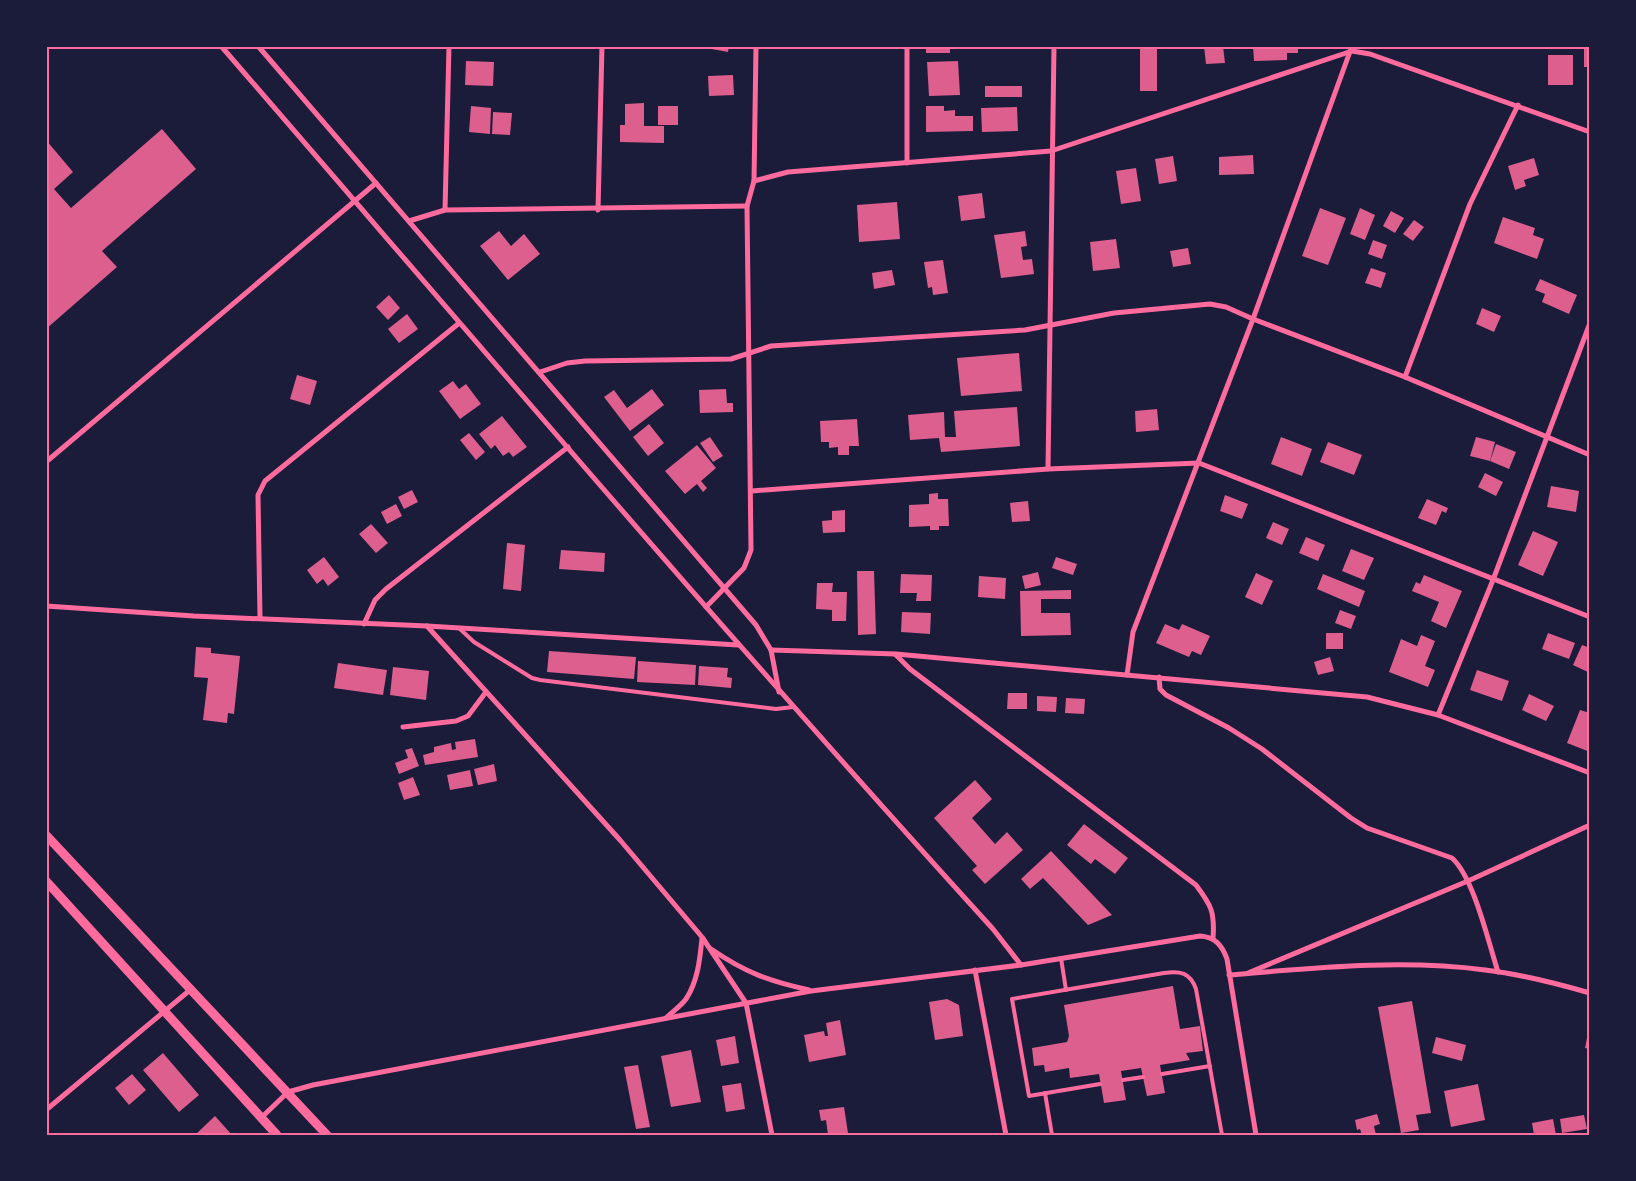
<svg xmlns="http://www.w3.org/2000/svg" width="1636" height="1181" viewBox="0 0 1636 1181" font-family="'Golos Text',sans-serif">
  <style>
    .building { fill: #dd5f8e }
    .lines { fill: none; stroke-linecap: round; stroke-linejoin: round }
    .service { stroke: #ff6b9d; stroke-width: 4 }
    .minor { stroke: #ff6b9d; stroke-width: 5 }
    .tertiary { stroke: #ff6b9d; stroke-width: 9 }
    .neatline { fill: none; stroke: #ff6b9d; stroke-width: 2 }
  </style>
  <rect width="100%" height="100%" fill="#1b1b3a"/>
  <g class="building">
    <path d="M695,46H729L728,52Z"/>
    <rect x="926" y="46" width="24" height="7"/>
    <rect x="1008" y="46" width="23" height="3"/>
    <rect x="1140" y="46" width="17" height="45"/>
    <path d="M1204,46H1223L1225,63L1206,64Z"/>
    <path d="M1253,46H1298V53H1287V60L1254,61Z"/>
    <rect x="1584" y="47" width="6" height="20"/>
    <rect x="1548" y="55" width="25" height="30"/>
    <path d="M466,61L494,62L493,86L465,85Z"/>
    <path d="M958,61L960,95L929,96L927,62Z"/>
    <path d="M733,75L734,95L709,96L708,76Z"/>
    <rect x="985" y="86" width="37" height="11"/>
    <path d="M644,103V126H664V143L620,142V125H625V104Z"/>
    <path d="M471,106L491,108L490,134L469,132Z"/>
    <rect x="658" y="106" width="20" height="19"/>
    <path d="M926,106H944V111L955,110V116H973V131L926,132Z"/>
    <path d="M1017,107L1018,131L982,132L981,108Z"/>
    <path d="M493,112L512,113L510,135L492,134Z"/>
    <path d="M162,129L196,169L102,251L117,267L46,329V140L73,172L54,189L71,208Z"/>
    <path d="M1253,155L1254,174L1219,175V157Z"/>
    <path d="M1173,156L1177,181L1159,184L1155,159Z"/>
    <path d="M1534,158L1539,175L1524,180L1526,186L1515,190L1508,166Z"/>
    <path d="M1136,168L1141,201L1121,204L1116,171Z"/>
    <path d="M982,193L985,218L961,221L958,196Z"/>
    <path d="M897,202L900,239L859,242L857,205Z"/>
    <path d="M1320,208L1346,218L1328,265L1302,256Z"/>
    <path d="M1360,208L1375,215L1365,240L1350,234Z"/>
    <path d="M1391,211L1404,218L1395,233L1383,226Z"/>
    <path d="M1503,217L1535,228L1533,235L1544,239L1537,259L1494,243Z"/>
    <path d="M1414,220L1424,227L1413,241L1403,234Z"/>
    <path d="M499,231L511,246L524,234L540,254L508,280L480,246Z"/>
    <path d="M1025,231L1027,246L1021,247L1023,260L1032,259L1034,274L1001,278L994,235Z"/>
    <path d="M1116,239L1120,268L1093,271L1090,242Z"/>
    <path d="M1373,240L1387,245L1382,259L1368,254Z"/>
    <path d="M1188,248L1191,264L1173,267L1170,251Z"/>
    <path d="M943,260L948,293L933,295L932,287L928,288L924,262Z"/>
    <path d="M1371,268L1386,273L1381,288L1365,283Z"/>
    <path d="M892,270L895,285L874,289L872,273Z"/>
    <path d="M1540,279L1577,295L1569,314L1542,302L1545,294L1535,290Z"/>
    <path d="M389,295L400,308L388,320L376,307Z"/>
    <path d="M1482,308L1501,316L1494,332L1476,324Z"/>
    <path d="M407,314L418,329L399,343L388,329Z"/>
    <path d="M1019,353L1022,391L961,396L957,358Z"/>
    <path d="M297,375L317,381L310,405L290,399Z"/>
    <path d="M453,381L459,389L466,384L481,404L460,419L439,391Z"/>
    <path d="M652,389L664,405L630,431L604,397L614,390L627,408Z"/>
    <path d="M726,389L727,403H733V412L700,413L699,390Z"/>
    <path d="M1017,407L1020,446L941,452L939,438L910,440L908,415L944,412L945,437H956L954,411Z"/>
    <path d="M1157,409L1159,430L1136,432L1135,411Z"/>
    <path d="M502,416L527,447L513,457L509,452L503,456L495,445L491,449L479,434Z"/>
    <path d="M857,419L859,446H849V455H838V447L829,448V442H821L820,421Z"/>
    <path d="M649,424L664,443L648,456L633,437Z"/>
    <path d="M469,433L485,452L476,460L460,440Z"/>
    <path d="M710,437L723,456L713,462L700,443Z"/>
    <path d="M1281,437L1312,449L1302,476L1271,464Z"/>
    <path d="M1476,437L1495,442L1490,461L1470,456Z"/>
    <path d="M1328,442L1362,455L1354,475L1320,462Z"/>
    <path d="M1496,444L1516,452L1509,469L1490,461Z"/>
    <path d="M697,445L716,468L701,481L707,488L703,492L697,484L685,494L665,471Z"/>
    <path d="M1485,473L1503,482L1496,496L1478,487Z"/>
    <path d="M1551,486L1579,491L1576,512L1547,507Z"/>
    <path d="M412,490L418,502L404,509L398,497Z"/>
    <path d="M938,493V499H948L949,526H939V530H930V526L909,527V505L929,504V494Z"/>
    <path d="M1225,495L1248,504L1242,519L1220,511Z"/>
    <path d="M1427,499L1448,508L1446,513L1442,511L1436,525L1418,518Z"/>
    <path d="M1028,501L1030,521L1012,522L1010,503Z"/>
    <path d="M396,504L402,516L387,524L381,512Z"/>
    <path d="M845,510V532L823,533L822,521L832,520V511Z"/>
    <path d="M1273,522L1289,529L1282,545L1266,538Z"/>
    <path d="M371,524L388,543L376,553L359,534Z"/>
    <path d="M1533,531L1558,542L1543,576L1518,565Z"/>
    <path d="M1306,537L1325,545L1318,561L1299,553Z"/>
    <path d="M507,543L525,545L521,591L503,589Z"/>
    <path d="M1351,549L1374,558L1364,580L1342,571Z"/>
    <path d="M561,550L605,553L604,572L559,569Z"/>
    <path d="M324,557L339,577L328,586L323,579L317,584L307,570Z"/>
    <path d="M1056,557L1077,564L1073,575L1052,568Z"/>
    <path d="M857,571H874L876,634L858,635Z"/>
    <path d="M1038,572L1041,585L1025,589L1022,576Z"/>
    <path d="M1256,573L1273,581L1262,605L1245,597Z"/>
    <path d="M901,574L932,575L931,601H916L917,593H900Z"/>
    <path d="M1323,574L1365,591L1359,607L1317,589Z"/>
    <path d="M1424,575L1462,591L1446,628L1431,621L1439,602L1412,591L1416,582L1420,584Z"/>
    <path d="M979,576L1006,578L1005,599L978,597Z"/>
    <path d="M817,583H833L832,592H847L846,621H832V610L816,609Z"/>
    <path d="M1071,590V599H1041V613H1070L1071,635L1021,636L1020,591Z"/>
    <path d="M1340,610L1356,616L1351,629L1335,623Z"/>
    <path d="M902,612L931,613L930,634L901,632Z"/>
    <path d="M1165,624L1179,630L1182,624L1210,636L1201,655L1192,651L1189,657L1156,643Z"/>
    <rect x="1326" y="633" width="17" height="16"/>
    <path d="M1548,633L1575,643L1569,659L1542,649Z"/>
    <path d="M1421,635L1435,641L1425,666L1435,670L1428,687L1389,672L1401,639L1417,646Z"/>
    <path d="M1582,645L1590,648V673L1573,665Z"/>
    <path d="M196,647L211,648V653L240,656L234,714L228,713L227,723L203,720L208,678L194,677Z"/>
    <path d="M549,651L636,657L634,679L547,672Z"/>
    <path d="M1330,657L1334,671L1318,675L1314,662Z"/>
    <path d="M638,661L696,665L695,685L637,682Z"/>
    <path d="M338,663L387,670L383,695L334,688Z"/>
    <path d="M699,666L728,668L727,677L732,678L731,688L698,685Z"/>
    <path d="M393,667L429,671L426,700L390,695Z"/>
    <path d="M1477,670L1509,681L1502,701L1470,690Z"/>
    <path d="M1008,693H1027V709H1007Z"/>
    <path d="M1529,694L1554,706L1546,721L1522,710Z"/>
    <path d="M1037,696L1057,697L1056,712L1037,711Z"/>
    <path d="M1066,698L1085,699L1084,714L1065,713Z"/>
    <path d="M1580,710L1590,713V752L1567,743Z"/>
    <path d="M475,739L478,757L425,765L423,755L434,752V747L451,743L452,750L456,749L455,742Z"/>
    <path d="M412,748L419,766L399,774L395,763L408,758L405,750Z"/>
    <path d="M494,764L497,781L478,785L474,769Z"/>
    <path d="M470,770L473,786L450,790L447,775Z"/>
    <path d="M413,777L420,795L404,800L398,783Z"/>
    <path d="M975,780L992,799L972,818L995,844L1007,832L1023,850L985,884L972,870L977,866L934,818Z"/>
    <path d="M1084,824L1128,858L1115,874L1095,859L1091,864L1067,845Z"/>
    <path d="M1051,851L1112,915L1088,925L1043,878L1030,889L1021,879Z"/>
    <path d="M1173,986L1180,1029L1200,1026L1203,1051L1186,1053L1190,1060L1160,1065L1165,1093L1147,1096L1141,1068L1121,1071L1126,1100L1104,1103L1099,1074L1070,1078L1069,1068L1045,1072L1044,1065L1034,1066L1032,1048L1067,1042L1069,1036L1064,1005Z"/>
    <path d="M947,999L959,1005L963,1036L935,1040L929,1002Z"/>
    <path d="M1412,1001L1431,1113L1416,1115L1419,1130L1401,1133L1378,1007Z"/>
    <path d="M840,1020L846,1055L809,1062L804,1035L824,1031L825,1036H828L826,1023Z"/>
    <path d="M1588,1033H1590V1049L1585,1048Z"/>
    <path d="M735,1036L739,1063L721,1066L716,1040Z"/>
    <path d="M1436,1037L1466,1045L1462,1061L1432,1053Z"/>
    <path d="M691,1050L701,1102L671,1107L661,1056Z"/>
    <path d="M163,1053L199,1095L179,1112L143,1070Z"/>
    <path d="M638,1065L650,1127L636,1129L624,1067Z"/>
    <path d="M132,1074L146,1090L129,1105L115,1088Z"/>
    <path d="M741,1083L745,1109L726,1112L722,1086Z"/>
    <path d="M1478,1084L1485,1120L1451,1127L1444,1091Z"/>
    <path d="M844,1107L848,1133L828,1135L826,1120L821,1121L819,1110Z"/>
    <path d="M1377,1114L1380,1124L1374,1126L1376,1135H1362L1360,1129L1357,1130L1355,1120Z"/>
    <path d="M1584,1115L1587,1129L1562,1133L1560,1119Z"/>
    <path d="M215,1116L232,1135H195Z"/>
    <path d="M1553,1119L1556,1135H1534L1532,1123Z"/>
  </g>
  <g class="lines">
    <g class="service">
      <path d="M460,629L474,642L532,678L540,680L776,709L793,707"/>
      <path d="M1061,958L1066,990"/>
      <path d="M1162,1074L1210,1066"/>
      <path d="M1123,1080L1143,1077"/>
      <path d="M1100,1084L1029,1096L1012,999L1164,973C1180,971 1190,972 1196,989L1222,1135"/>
      <path d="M1045,1093L1052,1135"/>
    </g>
    <g class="minor">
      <path d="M221,46C477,342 730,640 993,929L1021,965"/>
      <path d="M258,46L756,625L771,650L779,692"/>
      <path d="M907,163V46"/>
      <path d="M754,181L788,172L1051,151L1352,51L1370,54L1590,132"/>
      <path d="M445,210L449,46"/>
      <path d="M598,210L602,46"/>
      <path d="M409,221L445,210L747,206"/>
      <path d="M540,372L567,363L585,361L731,359L771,346L1025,330L1114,313L1210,304L1226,307L1253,319L1405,377L1590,455"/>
      <path d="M1405,377L1470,204L1518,105"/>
      <path d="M46,462L376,183"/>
      <path d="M1048,469L1054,46"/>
      <path d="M752,491L1048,469L1199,463L1590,617"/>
      <path d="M46,606L194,616L427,626L738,645"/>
      <path d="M706,607L744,568L751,550L747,206L754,181L756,46"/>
      <path d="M260,618L258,495L265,481L458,324"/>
      <path d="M364,624L375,600L386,589L568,447"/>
      <path d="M427,626L620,840L702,937L746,1003L772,1135"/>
      <path d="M771,650L896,654L1367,697L1438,715L1590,773"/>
      <path d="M896,655L910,669L1196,885C1211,905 1215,912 1213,938"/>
      <path d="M1127,675L1133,632L1253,319L1352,46"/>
      <path d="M1159,677L1160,689L1166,695L1229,728L1262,749L1351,818L1367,828L1452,858C1474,878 1488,941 1498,972"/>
      <path d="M1438,715L1493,580L1590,323"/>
      <path d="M403,727L456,721L468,716L486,692"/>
      <path d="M711,949C746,973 769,981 809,990"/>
      <path d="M975,970L1006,1135"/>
      <path d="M1248,973L1468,881L1590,825"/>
      <path d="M1229,975C1315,968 1400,959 1485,970C1521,974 1555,983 1590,993"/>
      <path d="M666,1018C672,1012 681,1006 686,999C698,981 700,958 702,938"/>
      <path d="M46,1110L190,990"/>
      <path d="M261,1118L288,1092L313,1085L811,991L1021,965L1200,936C1215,937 1222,945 1227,959L1256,1135"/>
    </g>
    <g class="tertiary">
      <path d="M46,835L327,1135"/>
      <path d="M46,881L277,1135"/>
    </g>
  </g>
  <rect width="1636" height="1181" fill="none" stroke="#1b1b3a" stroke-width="95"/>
  <rect x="48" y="48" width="1540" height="1086" class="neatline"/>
</svg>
